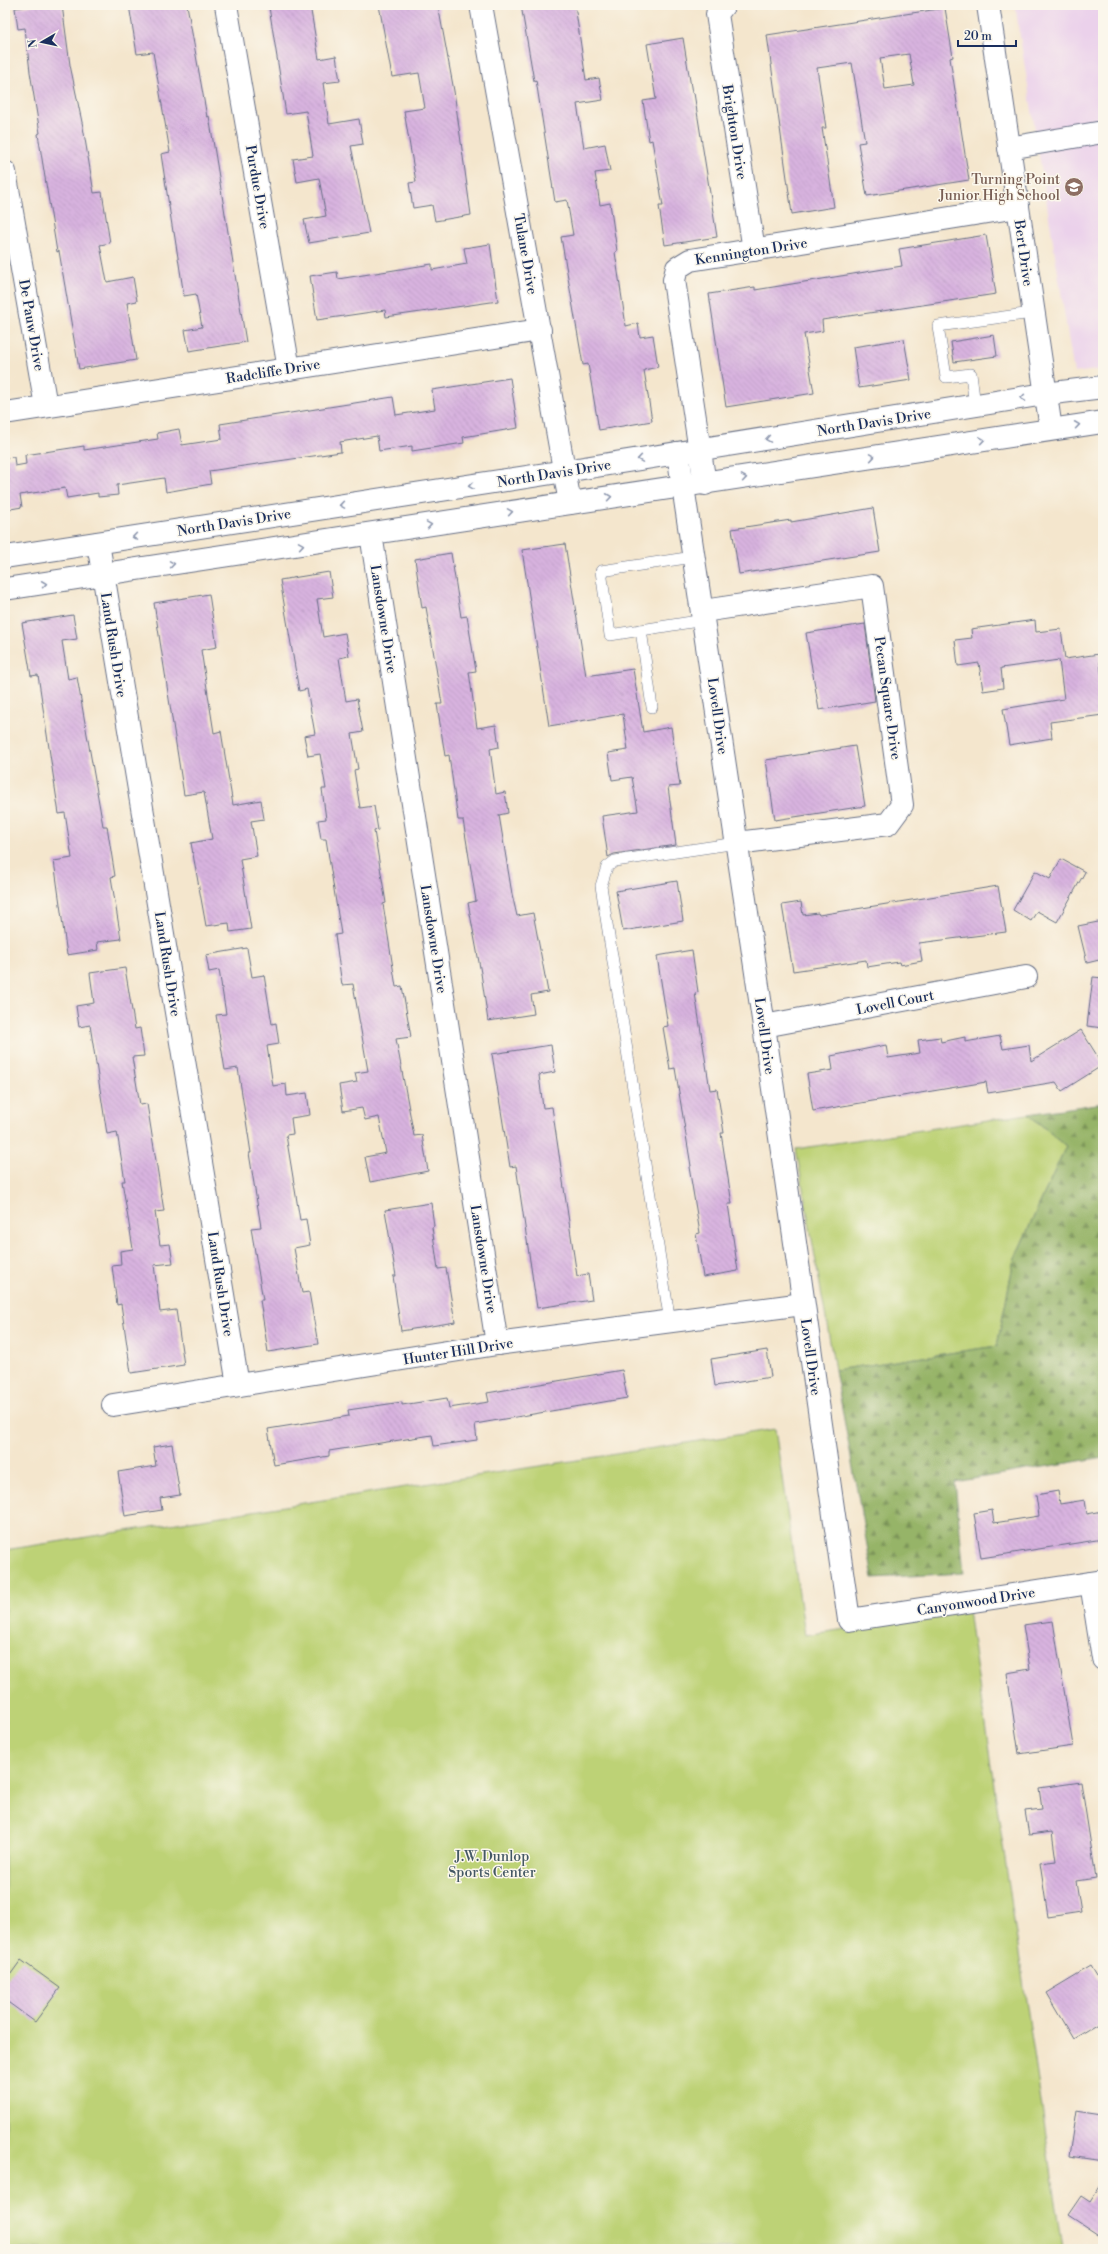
<svg xmlns="http://www.w3.org/2000/svg" width="1108" height="2254" viewBox="0 0 1108 2254" font-family="'Libre Bodoni',serif">
  <style>
    .built { fill: #ebd1eb }
    .green { fill: #bdd276; stroke: #6c806a }
    .forest { fill: url(#forest-firs); stroke: #587262 }
    .building { fill: url(#building-back-hatch); fill-rule: evenodd }
    .lines { fill: none; stroke-linecap: round; stroke-linejoin: round }
    .lane-casing { stroke: #676f85; stroke-width: 12 }
    .street-casing { stroke: #676f85; stroke-width: 24 }
    .secondary-casing { stroke: #676f85; stroke-width: 24 }
    .lane { stroke: #fff; stroke-width: 11 }
    .street { stroke: #fff; stroke-width: 22 }
    .secondary { stroke: #fff; stroke-width: 22 }
    .oneway { stroke: #8d97ae }
    .labels { text-anchor: middle; stroke-width: 3; stroke-linejoin: round; paint-order: stroke }
    .street-label { font-size: 14px; fill: #1b2f5e; stroke: #fbf7ec }
    .education-label { font-size: 14px; fill: #785e54; stroke: #fbf7ec; text-anchor: end }
    .park-label { font-size: 14px; fill: #445864; stroke: #fbf7ec }
  </style>
  <defs>
    <pattern id="forest-firs" width="22" height="20" patternUnits="userSpaceOnUse"><rect width="22" height="20" fill="#96b467"/><path d="M5 1l3.5 6h-7zM16 11l3.5 6h-7z" fill="#7a9358"/></pattern>
    <pattern id="building-back-hatch" width="6" height="6" patternUnits="userSpaceOnUse"><rect width="6" height="6" fill="#d8b3df"/><path d="M-1 5l2 2M0 0l6 6M5-1l2 2" fill="none" stroke="#b99ac2"/></pattern>
  </defs>
  <rect width="100%" height="100%" fill="#fbf7ec"/>
  <filter id="ink" filterUnits="userSpaceOnUse"><feTurbulence type="fractalNoise" baseFrequency=".025" numOctaves="2"/><feDisplacementMap in="SourceGraphic" scale="8" xChannelSelector="R" yChannelSelector="G"/><feConvolveMatrix kernelMatrix="1 2 1 2 8 2 1 2 1" color-interpolation-filters="sRGB"/></filter>
  <filter id="wash" filterUnits="userSpaceOnUse"><feTurbulence type="fractalNoise" baseFrequency=".012" numOctaves="4" result="noise"/><feDisplacementMap in="SourceGraphic" scale="16" xChannelSelector="R" yChannelSelector="G"/><feGaussianBlur stdDeviation="0.9" result="paint"/><feColorMatrix in="noise" values="0 0 0 0 0 0 0 0 0 0 0 0 0 0 0 0 0 1.4 0 .05"/><feComposite in="paint" operator="in"/></filter>
  <g filter="url(#wash)">
    <rect width="100%" height="100%" fill="#f4e6cd"/>
    <path class="built" d="M1015,5H1103V369L1074,373Z"/>
    <g class="green">
      <path d="M1028,1114L1066,1146L1014,1260L997,1346L835,1370L796,1149Z"/>
      <path d="M775,1429L805,1635L968,1611L1063,2249H5V1550Z"/>
    </g>
    <path class="forest" d="M1103,1103V1457L955,1482L964,1573L873,1578L835,1370L997,1346L1014,1260L1066,1146L1028,1114Z"/>
    <g id="blocks">
      <g class="building">
        <path d="M35,5H62L70,65L83,127L94,193L102,192L110,243L100,245L107,282L133,277L137,301L127,303L136,360L79,369L59,251L57,252L38,134L40,133L30,72L25,28L18,29L15,8Z"/>
        <path d="M129,5H187L207,117L209,116L246,342L189,351L185,330L202,327L196,294L184,296L174,232H173L161,154L170,152L153,52L137,54Z"/>
        <path d="M279,5H310L319,59L336,56L340,81L323,83L329,124L359,119L363,144L351,146L369,233L309,243L304,220L326,216L319,178L297,182L293,159L313,156L306,111L286,114L269,7Z"/>
        <path d="M379,5H438L454,91L471,215L435,221L432,205L413,208L409,183L416,182L404,111L425,108L419,73L392,77Z"/>
        <path d="M521,5H575L586,80L599,78L603,100L577,104L584,148L605,144L610,171L595,173L600,205L610,203L617,251L615,252L626,326L638,323L640,337L653,335L658,367L644,370L652,421L599,430L588,364L583,365L561,237L573,235L567,200L555,202L536,80L534,81Z"/>
        <path d="M945,8L953,57L950,58L969,180L867,196L858,143L865,142L852,63L817,68L826,128H822L834,207L792,214L767,35ZM909,54L914,85L885,89L880,58Z"/>
        <path d="M683,38L692,93H694L717,237L665,245L659,206H663L652,140L649,141L643,101L656,99L647,44Z"/>
        <path d="M986,235L996,294L822,320L823,331L804,334L814,393L726,407L709,294L755,287V290L902,266L899,249Z"/>
        <path d="M490,244L498,301L386,317L385,310L317,320L310,276L337,272L338,279L432,264V270L467,264L464,248Z"/>
        <path d="M994,335L997,356L954,362L951,342Z"/>
        <path d="M904,339L911,380L859,388L853,347Z"/>
        <path d="M510,378L518,428L463,437L464,443L412,451V446L379,451L377,436L340,442L341,452L209,471L211,484L166,492L164,478L117,485L118,495L98,497V493L67,498L65,488L20,495L22,507L5,510V458L14,457L15,466L26,464L25,455L84,446V450L158,439L157,433L179,429L182,445L222,439L220,424L393,397L396,415L435,409L432,390Z"/>
        <path d="M873,508L880,552L739,574L732,529L791,520V522Z"/>
        <path d="M565,544L586,676L633,669L643,732L671,727L680,786L668,787L676,845L614,854L608,857L602,816L638,811L632,777L612,780L608,753L628,750L623,714L549,726L522,550Z"/>
        <path d="M451,553L461,617L467,616L476,671L469,672L477,728L496,725L499,747L490,749L496,794L505,792L508,813L499,815L512,894L517,916L533,913L548,992L531,995L534,1014L488,1021L481,973L468,903L476,901L463,820H458L449,755L445,756L437,704H442L426,607L422,608L415,559Z"/>
        <path d="M329,572L333,597L317,599L323,637L345,633L349,656L339,658L346,701L357,699L363,732L352,734L358,769L354,770L360,808L374,806L378,830L374,831L386,903L383,904L396,987L402,986L411,1037L396,1039L414,1136L422,1135L428,1171L370,1182L365,1157L386,1153L379,1117L365,1120L362,1108L343,1111L339,1085L357,1082L355,1073L368,1071L353,984L342,985L335,935L341,934L326,839H321L318,820L326,819L322,789H326L320,754L308,756L304,736L315,734L307,689L299,691L280,580Z"/>
        <path d="M209,594L217,647L201,650L214,733L221,731L233,805L261,800L264,819L251,821L257,856L240,859L251,929L230,932L229,923L206,926L191,843L212,839L204,792L184,795L154,603Z"/>
        <path d="M73,615L77,639L62,641L68,679L77,677L103,826H107L115,876L111,877L121,939L97,942L98,950L67,955L54,861L72,858L65,813L59,814L38,675L31,676L22,623Z"/>
        <path d="M1035,620L1036,632L1061,629L1065,659L1099,654L1103,687V715L1050,722L1052,738L1009,745L1003,709L1064,699L1059,660L1001,668L1003,688L983,691L979,663L958,666L955,640L972,638L971,629Z"/>
        <path d="M865,624L875,701L819,710L806,633Z"/>
        <path d="M855,746L865,806L775,820L766,760Z"/>
        <path d="M1061,859L1085,872L1057,922L1037,911L1031,921L1013,910L1035,871L1050,879Z"/>
        <path d="M677,881L683,921L623,931L616,891Z"/>
        <path d="M998,886L1006,932L919,943L922,961L900,965L899,962L867,967L866,960L793,971L782,905L801,902L803,915L818,913L819,915Z"/>
        <path d="M1103,921V959L1087,963L1078,926Z"/>
        <path d="M247,948L252,977L264,975L272,1024L276,1023L279,1044L267,1046L273,1086L286,1084L287,1096L307,1093L310,1115L291,1118L293,1134L286,1135L300,1220L306,1219L310,1245L294,1248L302,1293L309,1292L318,1344L268,1352L260,1300H263L251,1228L261,1227L249,1153H251L238,1068L225,1070L216,1015L226,1014L219,970L209,972L206,955Z"/>
        <path d="M692,950L698,992L695,993L710,1090L717,1089L724,1133H721L732,1204H728L738,1271L703,1277L696,1234L700,1233L689,1167L691,1166L675,1068L670,1069L663,1027L668,1026L657,956Z"/>
        <path d="M125,968L135,1029L140,1028L144,1056L132,1057L140,1105L147,1104L164,1211L155,1212L160,1245L170,1244L173,1263L154,1265L160,1312L176,1310L184,1365L131,1373L121,1304L117,1305L112,1266L121,1265L120,1251L133,1249L122,1181H125L117,1132L107,1134L90,1025L79,1027L76,1006L94,1003L90,973Z"/>
        <path d="M1093,977L1103,978V1028L1087,1026Z"/>
        <path d="M1081,1030L1103,1065L1062,1091L1056,1082L988,1093L986,1082L813,1111L807,1074L833,1070L831,1056L886,1045L888,1058L920,1053L918,1040L940,1037L941,1042L965,1037V1042L1000,1036L1003,1049L1029,1045L1031,1061Z"/>
        <path d="M551,1045L555,1072L539,1075L543,1108L552,1107L577,1276L588,1274L592,1300L537,1308L516,1166L510,1167L492,1054Z"/>
        <path d="M431,1203L434,1226L432,1227L438,1269L446,1268L455,1322L401,1331L393,1276H396L385,1210Z"/>
        <path d="M767,1350L771,1377L715,1386L711,1359Z"/>
        <path d="M622,1370L627,1398L475,1424L477,1440L434,1446L432,1435L329,1451V1456L274,1465L268,1429L349,1416L348,1410L402,1402V1405L447,1398L449,1408L489,1402L487,1393Z"/>
        <path d="M172,1444L180,1495L160,1498L162,1510L125,1516L118,1472L156,1466L153,1447Z"/>
        <path d="M1058,1491L1060,1504L1085,1500L1087,1514L1103,1511V1539L981,1558L974,1513L992,1510L994,1523L1039,1516L1036,1495Z"/>
        <path d="M1053,1621L1073,1746L1019,1754L1007,1673L1030,1669L1023,1625Z"/>
        <path d="M1081,1782L1096,1878L1076,1881L1081,1912L1048,1917L1040,1863L1056,1861L1052,1832L1029,1835L1025,1811L1042,1809L1039,1788Z"/>
        <path d="M21,1960L60,1988L35,2022L5,2000V1982Z"/>
        <path d="M1091,1966L1103,1986V2021L1073,2039L1046,1993Z"/>
        <path d="M1076,2110L1103,2114V2161L1069,2156Z"/>
        <path d="M1103,2182V2238L1068,2215L1081,2196L1090,2202Z"/>
      </g>
    </g>
  </g>
  <g filter="url(#ink)">
    <use href="#blocks" fill-opacity="0" stroke="#676f85" stroke-width="1"/>
    <g class="lines">
      <defs>
        <g id="lane">
          <path d="M975,406L971,374L946,377L938,326L1032,313"/>
          <path d="M693,557L601,571L610,635L704,620"/>
          <path d="M641,630L652,707"/>
          <path d="M670,1322L601,886L607,867L615,861L737,843"/>
        </g>
        <g id="street">
          <path d="M226,5L289,369"/>
          <path d="M481,5L570,503"/>
          <path d="M724,5L717,14L754,250"/>
          <path d="M1009,148L1103,132"/>
          <path d="M5,172L46,406"/>
          <path d="M5,413L540,330"/>
          <path d="M678,453L764,1026L849,1620L1103,1581"/>
          <path d="M705,484L674,280L677,268L690,260L1018,207"/>
          <path d="M371,534L497,1344"/>
          <path d="M98,543L238,1385"/>
          <path d="M703,611L872,586L902,805L888,824L737,843"/>
          <path d="M764,1026L1026,977"/>
          <path d="M113,1405L497,1344L803,1304"/>
          <path d="M1091,1583L1103,1659"/>
        </g>
        <g id="secondary">
          <path d="M988,5L1051,429"/>
          <path d="M5,557L565,471L1045,394L1103,387"/>
          <path d="M5,589L1103,422"/>
        </g>
      </defs>
      <use href="#lane" class="lane-casing"/>
      <use href="#street" class="street-casing"/>
      <use href="#secondary" class="secondary-casing"/>
      <use href="#lane" class="lane"/>
      <use href="#street" class="street"/>
      <use href="#secondary" class="secondary"/>
    </g>
    <defs><path id="oneway-chevron" d="M-2-3.5L2.5 0L-2 3.5" fill="none" stroke-width="1.6" stroke-linecap="round" stroke-linejoin="round"/></defs>
    <g class="oneway">
      <use href="#oneway-chevron" transform="translate(1023 398) rotate(171)"/>
      <use href="#oneway-chevron" transform="translate(1077 425) rotate(-8)"/>
      <use href="#oneway-chevron" transform="translate(768 439) rotate(171)"/>
      <use href="#oneway-chevron" transform="translate(982 440) rotate(-9)"/>
      <use href="#oneway-chevron" transform="translate(872 457) rotate(-9)"/>
      <use href="#oneway-chevron" transform="translate(640 459) rotate(171)"/>
      <use href="#oneway-chevron" transform="translate(744 478) rotate(-9)"/>
      <use href="#oneway-chevron" transform="translate(471 486) rotate(171)"/>
      <use href="#oneway-chevron" transform="translate(609 497) rotate(-8)"/>
      <use href="#oneway-chevron" transform="translate(342 505) rotate(171)"/>
      <use href="#oneway-chevron" transform="translate(510 512) rotate(-9)"/>
      <use href="#oneway-chevron" transform="translate(429 525) rotate(-9)"/>
      <use href="#oneway-chevron" transform="translate(135 537) rotate(171)"/>
      <use href="#oneway-chevron" transform="translate(301 545) rotate(-9)"/>
      <use href="#oneway-chevron" transform="translate(172 564) rotate(-9)"/>
      <use href="#oneway-chevron" transform="translate(44 584) rotate(-8)"/>
    </g>
  </g>
  <defs>
    <symbol id="school-disc" viewBox="-11 -11 22 22"><circle r="9.5" fill="#8d6e63" stroke="#fbf7ec"/><path d="M0-5L7-2L0 1L-7-2ZM-4 1L0 2.5L4 1V4Q0 6-4 4Z" fill="#fff"/></symbol>
  </defs>
  <g fill-rule="evenodd">
    <use href="#school-disc" x="1063" y="176" width="22" height="22"/>
  </g>
  <g class="labels">
    <g class="street-label">
      <text transform="translate(735 132) rotate(81)" y="5">Brighton Drive</text>
      <text transform="translate(258 187) rotate(80)" y="5">Purdue Drive</text>
      <text transform="translate(751 251) rotate(-9)" y="5">Kennington Drive</text>
      <text transform="translate(1024 253) rotate(82)" y="5">Bert Drive</text>
      <text transform="translate(526 254) rotate(80)" y="5">Tulane Drive</text>
      <text transform="translate(32 325) rotate(80)" y="5">De Pauw Drive</text>
      <text transform="translate(273 371) rotate(-9)" y="5">Radcliffe Drive</text>
      <text transform="translate(874 422) rotate(-9)" y="5">North Davis Drive</text>
      <text transform="translate(554 473) rotate(-9)" y="5">North Davis Drive</text>
      <text transform="translate(234 522) rotate(-9)" y="5">North Davis Drive</text>
      <text transform="translate(384 619) rotate(81)" y="5">Lansdowne Drive</text>
      <text transform="translate(114 645) rotate(81)" y="5">Land Rush Drive</text>
      <text transform="translate(888 698) rotate(82)" y="5">Pecan Square Drive</text>
      <text transform="translate(718 716) rotate(82)" y="5">Lovell Drive</text>
      <text transform="translate(434 939) rotate(81)" y="5">Lansdowne Drive</text>
      <text transform="translate(168 964) rotate(81)" y="5">Land Rush Drive</text>
      <text transform="translate(895 1002) rotate(-11)" y="5">Lovell Court</text>
      <text transform="translate(765 1036) rotate(82)" y="5">Lovell Drive</text>
      <text transform="translate(484 1259) rotate(81)" y="5">Lansdowne Drive</text>
      <text transform="translate(221 1284) rotate(81)" y="5">Land Rush Drive</text>
      <text transform="translate(458 1351) rotate(-9)" y="5">Hunter Hill Drive</text>
      <text transform="translate(811 1357) rotate(82)" y="5">Lovell Drive</text>
      <text transform="translate(976 1601) rotate(-9)" y="5">Canyonwood Drive</text>
    </g>
    <g class="education-label">
      <text x="1060" y="184">Turning Point<tspan x="1060" dy="16">Junior High School</tspan></text>
    </g>
    <g class="park-label">
      <text x="492" y="1861">J.W. Dunlop<tspan x="492" dy="16">Sports Center</tspan></text>
    </g>
  </g>
  <rect width="1108" height="2254" fill="none" stroke="#fbf7ec" stroke-width="20"/>
  <g transform="translate(42 42) rotate(261)" stroke="#fbf7ec" stroke-width="3" paint-order="stroke">
  <path d="M0-3L7 15L0 10L-7 15Z" fill="#1b2f5e"/>
  <text y="-6" font-size="11" font-weight="bold" text-anchor="middle" fill="#1b2f5e">N</text>
  </g>
  <path d="M958 40v6h58v-6" fill="none" stroke="#1b2f5e" stroke-width="2"/>
  <text x="964" y="40" font-size="12" fill="#1b2f5e" stroke="#fbf7ec" stroke-width="3" paint-order="stroke">20 m</text>
</svg>
